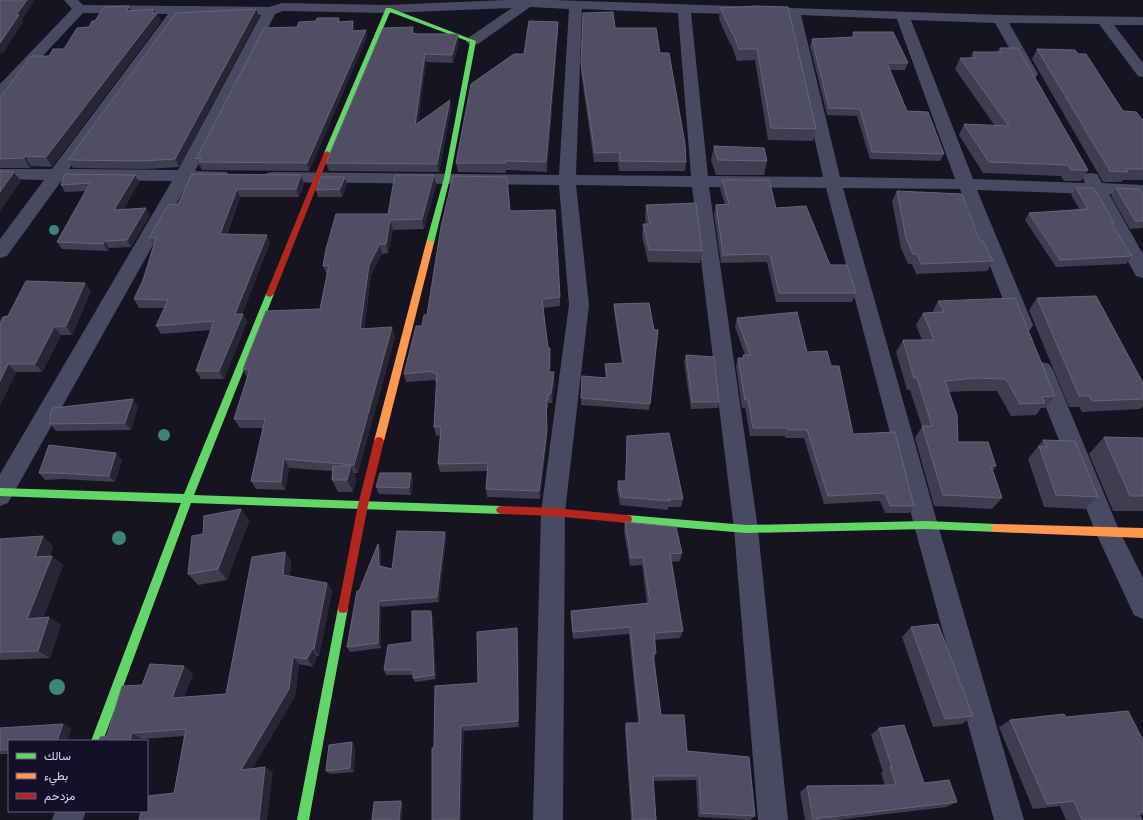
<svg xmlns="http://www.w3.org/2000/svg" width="1143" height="820" viewBox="0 0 1143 820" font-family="Inter,Vazirmatn,sans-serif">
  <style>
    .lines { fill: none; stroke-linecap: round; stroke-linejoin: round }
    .street { fill: #4a4962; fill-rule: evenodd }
    .fast { fill: #63d668; fill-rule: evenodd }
    .slow { fill: #ff974d; fill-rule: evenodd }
    .jam { fill: #b3261e; fill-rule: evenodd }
    .tree { fill: #3e8478 }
    .wall { fill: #403d50 }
    .shaded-wall { fill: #282635 }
    .building { fill: #504e63; stroke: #66637b }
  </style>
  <rect width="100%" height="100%" fill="#161421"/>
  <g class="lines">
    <g class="street">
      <path d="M64,0H78L83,5L269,7L282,3L388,5L506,0H553L1000,15L1143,17V25H1114L1143,63V77L1138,76L1099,24L1009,23L1038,74L1036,77L1031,78L1026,77L1024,74L995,23L911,20L973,179L1085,183L1083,178L1085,174L1091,173L1097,174L1102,183L1143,185V195L1109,194L1143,254V278L1136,276L1091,194L977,190L1033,325L1030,330L1023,332L1016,330L1013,325L960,189L843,188L938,525L1024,820H994L914,525L826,188L709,187L758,529L788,820H758L734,529L692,187L576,185L589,305L565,512L563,820H533L541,512L569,305L559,185L273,182L267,181L265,177L267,173L273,172L559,175L569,9L530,7L478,44L473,45L468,44L466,41L468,38L512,8L388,13L283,11L275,14L195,171L227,172L229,176L227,180L221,181H189L8,503L0,506V474L172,181L62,180L7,256L0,258V239L44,180L0,179V169H52L168,14L83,13L5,96L0,98V84L72,9ZM582,9L678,13L691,176L576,175ZM691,13L787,15L823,177L708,176ZM182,14L261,15L178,170L69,169ZM801,15L897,19L955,179L840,177Z"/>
      <path d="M1042,362L1049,364L1053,370L1119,530L1143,578V619L1134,615L1096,533L1031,370L1035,364Z"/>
      <path d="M55,811H86L83,820H52Z"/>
    </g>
    <g class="fast">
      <path d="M386,8H390L476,41L450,178L434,243L430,246L426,243L444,178L470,42L390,12L330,153L327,155L324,153Z"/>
      <path d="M270,291L274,294L194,495L501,506L504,507L506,510L504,513L501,514L191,503L103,741H91L181,503L0,496V488L184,494L266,294Z"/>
      <path d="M627,515L746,525L926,521L996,524L1000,525L1001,528L1000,531L996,532L926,529L746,533L627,523L623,522L622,519L623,516Z"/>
      <path d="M343,603L347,604L348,608L309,820H297L338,608L339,604Z"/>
    </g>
    <g class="slow">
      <path d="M430,240L434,243L384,441L382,444H376L374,441L426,243Z"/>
      <path d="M996,524L1143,528V538L996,532L992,531L991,528L992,525Z"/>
    </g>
    <g class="jam">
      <path d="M327,151L330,153L274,294L270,297L267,296L266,294L324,153Z"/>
      <path d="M379,437L382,438L384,441L368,505L348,608L347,612L343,613L339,612L338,608L358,505L374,441L376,438Z"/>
      <path d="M501,506L553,508L627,515L631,516L632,519L631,522L627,523L553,516L501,514L498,513L496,510L498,507Z"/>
    </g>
  </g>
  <g class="tree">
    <circle cx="54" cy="230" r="5"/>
    <circle cx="164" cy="435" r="6"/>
    <circle cx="119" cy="538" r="7"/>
    <circle cx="57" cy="687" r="8"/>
  </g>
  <g class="wall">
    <path d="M757,6L816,129L813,141L768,140L755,60L737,61L731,44H730L719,19L720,8Z"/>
    <path d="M154,9L161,21L52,167L31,166L30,168H0V98L49,56L64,49L95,21L130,10Z"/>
    <path d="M583,13L615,28L660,53L686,162L685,171H619L618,162H594L581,72Z"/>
    <path d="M259,16L179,167L146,169L73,168L68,160Z"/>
    <path d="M339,18L340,22L355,28V31L366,30L367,37L309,171L202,170L200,166H199L196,159L297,27L316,21Z"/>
    <path d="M413,27L414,34L459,42L453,63L426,62L418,123L451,108L439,172L329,171L326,163Z"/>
    <path d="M558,31L547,172L506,170V173L458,172L456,163L524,54Z"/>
    <path d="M853,32L908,63L905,70H890L907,111L944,154L940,161L870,159L857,116L827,115L810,46L812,39L852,37Z"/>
    <path d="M1000,48L1088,170L1081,181H1064L1061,176L983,173L959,135L964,124L995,126L955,69L960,58H970L973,52H997Z"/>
    <path d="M1037,49L1078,54L1123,111L1143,120V180H1123L1121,182H1103L1032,59Z"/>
    <path d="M714,146L767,161L764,175H716L711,160Z"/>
    <path d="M65,174L139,182L123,210L150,215L131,247L109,248L108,251L62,249L57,242L86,191L65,192L61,185Z"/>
    <path d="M192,174L301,175L304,184L299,197H240L227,234L270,243L242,314H243L247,322L224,379H201L196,371L211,330L161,334L156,326L164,308H139L134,299L143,280L154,246L149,238L178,204Z"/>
    <path d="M434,175L436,185L424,229L393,230L388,253L382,254L371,275L364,329L392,327L395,337L358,473H354L356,479L353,492H338L332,480V471L289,468L285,490L256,489L251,481L263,428H240L234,419L247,378L243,369L320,309L327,275L323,266L388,214Z"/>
    <path d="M345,177L347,184L342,197H318L316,190Z"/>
    <path d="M722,180L776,208L856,293L852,302H776L767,262L721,263L714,214L716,205L725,204L720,189Z"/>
    <path d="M1076,188L1114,223L1112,225L1132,256L1126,264L1056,267L1025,220L1029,213L1080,210L1071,195Z"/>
    <path d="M1116,188L1143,194V228L1130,229L1111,196Z"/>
    <path d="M897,191L980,241L993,261L987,271L916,274L912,264H908L901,248L892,201Z"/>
    <path d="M646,205L702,251L700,263L648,262L642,236L643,224H646L645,217Z"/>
    <path d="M510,211L560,297V306L543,308L548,348L551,357L550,372L555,381L552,403H548V408H547V438L540,499L487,497L486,489L487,471L440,472L438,464L440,435L436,436L434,427L437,382H435V380L406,382L404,374L427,315Z"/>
    <path d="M91,291L72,335H61L42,372H16L0,405V323L8,316Z"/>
    <path d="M1037,298L1143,383V407L1140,409L1082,412L1079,407H1069L1029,310Z"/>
    <path d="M938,301L1055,396L1045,408H1041L1036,415L1011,416L997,391H968L949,392L958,442L996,466L993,471L1002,498L992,509L934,506L915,438L922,427L910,390H907L896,352L903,340H922L916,325L923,313H932Z"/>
    <path d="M614,304L654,330H658L649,410L581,405L582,376L606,378L605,371V364L622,363L614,311Z"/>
    <path d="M737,318L807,352L831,366L853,434L914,506L909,513H885L880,501L824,504L804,438H785V436H750L745,408H742L736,366L738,358H743V355H745L735,327Z"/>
    <path d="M686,355L719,402L718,408L691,409L684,362Z"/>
    <path d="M138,406L131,430L56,431L50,424Z"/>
    <path d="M627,436L683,499L681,507H668V510L620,505L617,489L618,481H625Z"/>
    <path d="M1104,437L1143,438V511H1113L1089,454Z"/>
    <path d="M1043,440L1098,497L1085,509L1044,507L1028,459Z"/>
    <path d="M122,460L115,482L63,479L45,480L39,473Z"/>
    <path d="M411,473L413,480L411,495L379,494L376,487Z"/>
    <path d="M241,509L249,521L227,580L198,585L188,574L203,534Z"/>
    <path d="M625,522L682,553L680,561L672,562L683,631L680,638L654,640L656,653L654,660L661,715L687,751L755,816L750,820L698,817L696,780L653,781L656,820H631L625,729L626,723H638L629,634L573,639L571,618V611L647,603L642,565L630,566L624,531Z"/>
    <path d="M445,532L446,538L439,602L381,607V648L350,652L347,647L359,591L381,550V566L392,569Z"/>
    <path d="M0,539L53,546L50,556L63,565L43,618L49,617L61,625L50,658L0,660Z"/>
    <path d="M285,552L291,561L290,576L327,583L332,591L319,656H317L313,667L299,664L295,696L253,768L273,772L174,793L184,736L142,739L107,736L142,685L184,666L193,674L184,697L226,694Z"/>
    <path d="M433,616L436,679L415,682L413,678V675H386L384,670L412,642Z"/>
    <path d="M911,627L973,716L962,724L933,727L902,637Z"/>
    <path d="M518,634L519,727L464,731L434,748L478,683Z"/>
    <path d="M1066,717L1143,740V815H1140L1142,820H1066L1060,806L1033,809L999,727L1010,720Z"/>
    <path d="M0,728H71L67,741H9V754H0Z"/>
    <path d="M879,728L924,783L957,802L946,807L837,820H805L800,792L807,786L885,785L881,773L883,772L871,735Z"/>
    <path d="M352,742L355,746L354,772L330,774L326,771Z"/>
  </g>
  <g class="shaded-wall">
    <path d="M27,0H35L22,20L23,22L2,55L0,52V43L16,15Z"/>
    <path d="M129,6L133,15L127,11Z"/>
    <path d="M154,9L156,14L157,13L161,21L52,167L46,157L152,13Z"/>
    <path d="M256,9L259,16L179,167L175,159Z"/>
    <path d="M353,21L355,28L354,38L352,31Z"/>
    <path d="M558,22V31L547,172L546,162Z"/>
    <path d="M366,30L367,37L309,171L307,163Z"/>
    <path d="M458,34L459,42L453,63L452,55Z"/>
    <path d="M425,54L426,62L417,133L415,125Z"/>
    <path d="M450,100L451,108L439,172L437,164Z"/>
    <path d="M25,156L31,166L30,168L24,158Z"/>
    <path d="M14,172L21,181L0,211V192Z"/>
    <path d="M135,175L139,182L118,218L114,210Z"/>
    <path d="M301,175L304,184L299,197L296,189Z"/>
    <path d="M434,175L436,185L424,229L422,219Z"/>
    <path d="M345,177L347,184L342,197L340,189Z"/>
    <path d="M237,189L240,197L223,242L220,234Z"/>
    <path d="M146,208L150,215L131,247L127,240Z"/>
    <path d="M390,220L393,230L388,253L386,244Z"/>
    <path d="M267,235L270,243L239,322L235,314Z"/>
    <path d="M105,241L109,248L108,251L103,244Z"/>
    <path d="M380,244L382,254L371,275L363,338L360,329L369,265Z"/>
    <path d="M85,283L91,291L72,335L66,326Z"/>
    <path d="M243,314L247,322L224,379L219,371Z"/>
    <path d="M54,327L61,335L42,372L35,364Z"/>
    <path d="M392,327L395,337L358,473L354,465Z"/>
    <path d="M550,348L551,357L550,381L549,372Z"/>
    <path d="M8,364L16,372L0,405V381Z"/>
    <path d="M554,372L555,381L552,403L551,394Z"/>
    <path d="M133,399L138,406L131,430L125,423Z"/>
    <path d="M546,400L547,438L540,499L539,491Z"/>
    <path d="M116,453L122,460L115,482L109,476Z"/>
    <path d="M284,459L289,468L285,490L281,482Z"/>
    <path d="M351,466L356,479L353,492L347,480Z"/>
    <path d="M411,473L413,480L411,495L409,488Z"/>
    <path d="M241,509L249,521L227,580L218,569Z"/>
    <path d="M445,532L446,538L439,602L437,597Z"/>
    <path d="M43,536L53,546L46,566L35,557Z"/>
    <path d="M378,544L381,550V571L379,566Z"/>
    <path d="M285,552L291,561L289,584L283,575Z"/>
    <path d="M52,556L63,565L39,627L27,619Z"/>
    <path d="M327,583L332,591L319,656L314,649Z"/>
    <path d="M379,601L381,607V648L378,643Z"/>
    <path d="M431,611L433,616L436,679L434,675Z"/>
    <path d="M49,617L61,625L50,658L38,651Z"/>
    <path d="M517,628L518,634L519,727L518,721Z"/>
    <path d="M312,649L317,656L313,667L307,659Z"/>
    <path d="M293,657L299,664L295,696L249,775L241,770Z"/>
    <path d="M184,666L193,674L181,705L172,698Z"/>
    <path d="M63,724L71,728L67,741H57Z"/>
    <path d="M461,726L464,731L461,820H459Z"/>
    <path d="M132,733L142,739V741H130Z"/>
    <path d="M352,742L355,746L354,772L350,768Z"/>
    <path d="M265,767L273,772L267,820H259Z"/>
    <path d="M401,801L403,804L402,820H399Z"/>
  </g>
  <g class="building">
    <path d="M0,0H27L16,15H19L0,43Z"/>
    <path d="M129,6L127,11L154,9L152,13H157L46,157L25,156L24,158L0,159V98L31,56H49L53,49H64L77,28L89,27L92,21H95L104,7Z"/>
    <path d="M757,6L788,7L816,129L771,128L757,49H739L733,33H732L720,8Z"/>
    <path d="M256,9L175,159L142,161L68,160L176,13Z"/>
    <path d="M613,12L615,28H656L660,53H669L685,144L686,162L620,161L619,152L595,153L581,63L583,13Z"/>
    <path d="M317,18H339L338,22L353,21L352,31L366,30L307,163L199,162L201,158L196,159L264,28L297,27L299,22L316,21Z"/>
    <path d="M529,21L558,22L546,162L505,161V163H456L471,84L514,54H524Z"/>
    <path d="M413,27L412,33L417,34H458L452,55L425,54L415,125L450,100L437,164L326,163L383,28Z"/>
    <path d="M853,32H893L908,63H887L907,111L928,112L944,154L872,152L860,109L829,108L812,39L855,37Z"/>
    <path d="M1000,48H1018L1088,170H1071L1068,165L989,162L964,124L1009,126L960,58H976L973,52H1002Z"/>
    <path d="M1037,49L1075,50L1078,54H1086L1123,111L1136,112L1143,120V169H1125L1128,172L1110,171Z"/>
    <path d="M714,146L764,148L767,161L718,160Z"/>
    <path d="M0,171L14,172L0,192Z"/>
    <path d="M65,174L135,175L114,210L146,208L127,240L105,241L103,244L57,242L90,183L61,185Z"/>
    <path d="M192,174L301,175L296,189H237L220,234L267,235L235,314H243L219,371H196L214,321L156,326L168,300L134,299L143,280L156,238H149L168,205L178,204Z"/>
    <path d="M395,175H434L422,219L390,220L386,244H380L369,265L360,329L392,327L354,465L284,459L281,482L251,481L265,419H234L250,369H243L266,311L320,309L329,265L323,266L326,249L336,214H388Z"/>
    <path d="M453,176L507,177L510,211L555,210L560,297L542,299L548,348H550L549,372H554L551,394H548V400H546L547,430L539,491L486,489L488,463L438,464L441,427H434L437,373H433V371L404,374L416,326H422L424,315H427L441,227Z"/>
    <path d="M321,177H345L340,189L316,190Z"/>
    <path d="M722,180H769L776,208L806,206L830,265H847L856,293H779L770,254L723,255L716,205L729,204Z"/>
    <path d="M1076,188H1094L1114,223H1111L1132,256L1060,260L1029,213L1088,209Z"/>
    <path d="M1116,188L1139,189L1143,194V221H1135Z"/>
    <path d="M897,191L962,194L980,241H983L993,261L921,264L917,254H913L906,238Z"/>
    <path d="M696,203L702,251L649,250L643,224H650L646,205Z"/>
    <path d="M26,281L85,283L66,326L54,327L35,364H8L0,381V323L3,317L8,316Z"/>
    <path d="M1096,296L1143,383V399L1092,401L1089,396H1079L1037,298Z"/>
    <path d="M1015,298L1055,396L1042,397L1045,403L1020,404L1006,379L976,378L945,381L957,415L958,442H988L996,466H991L1002,498L943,495L922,426H932L917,378H914L903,340H934L923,313L944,312L938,301Z"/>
    <path d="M649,303L654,330H658L650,404L581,398L582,376L607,378L605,364L623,363L614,304Z"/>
    <path d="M797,312L807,352L827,351L831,366H839L853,434L895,432L914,506H890L885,493L828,496L807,430H788V428H753L748,400H745L738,358H744L743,355H750L737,318Z"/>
    <path d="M686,355L714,357L719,402H692Z"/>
    <path d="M133,399L125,423L50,424V414L53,408Z"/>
    <path d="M669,433L683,499H669L670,501L621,497L618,481H626L627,436Z"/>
    <path d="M1104,437L1143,438V496H1130Z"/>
    <path d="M1043,440L1075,441L1098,497L1056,495L1039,446L1047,447Z"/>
    <path d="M49,445L116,453L109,476L57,473H39Z"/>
    <path d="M333,466H351L347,480H332Z"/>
    <path d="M380,473H411L409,488L376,487Z"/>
    <path d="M241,509L218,569L188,574L192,536L203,534L204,516Z"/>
    <path d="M625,522L676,527L682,553L670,554L683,631L654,633L656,653H653L661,715H684L687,751L749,757L755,816L701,813L699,776H653L656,820H633L626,723H640L630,627L573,632L571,611L650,603L643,557L631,558Z"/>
    <path d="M397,531L445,532L437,597L379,601L378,643L347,647L357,591H359L378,544L379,566L392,569Z"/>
    <path d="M43,536L35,557L52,556L27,619L49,617L38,651L0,652V539Z"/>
    <path d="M285,552L283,575L327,583L314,649H312L307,659L293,657L289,689L241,770L265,767L259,820H139L141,811H147V796L174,793L186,729L132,733L130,741H99L100,737L107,736L122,686L142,685L150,664L184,666L172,698L226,694L252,557Z"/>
    <path d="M412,611H431L434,675L413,678V670H384L388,645L412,642Z"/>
    <path d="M938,624L973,716L945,719L911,627Z"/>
    <path d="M517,628L518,721L461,726L459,820H432V748H434L435,686L478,683L477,632Z"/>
    <path d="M1128,711L1143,740V812H1138L1142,820H1082L1074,801L1047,804L1010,720L1064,714L1066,717Z"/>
    <path d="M63,724L57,741H9V749L0,750V728Z"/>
    <path d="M904,725L924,783L949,780L957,802L813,819L807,786L896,785L890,767H892L879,728Z"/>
    <path d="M352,742L350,768L326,771L329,745Z"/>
    <path d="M401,801L399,820H372L374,802Z"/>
  </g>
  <rect x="8" y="740" width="140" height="72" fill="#130f26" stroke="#625e7d"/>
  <rect x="16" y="753" width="20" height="6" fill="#63d668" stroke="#625e7d"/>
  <text x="44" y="760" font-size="12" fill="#d9d4ff">سالك</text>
  <rect x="16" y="773" width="20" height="6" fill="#ff974d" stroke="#625e7d"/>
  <text x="44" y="780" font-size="12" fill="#d9d4ff">بطيء</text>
  <rect x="16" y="793" width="20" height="6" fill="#b3261e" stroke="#625e7d"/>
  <text x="44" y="800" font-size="12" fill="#d9d4ff">مزدحم</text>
</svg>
